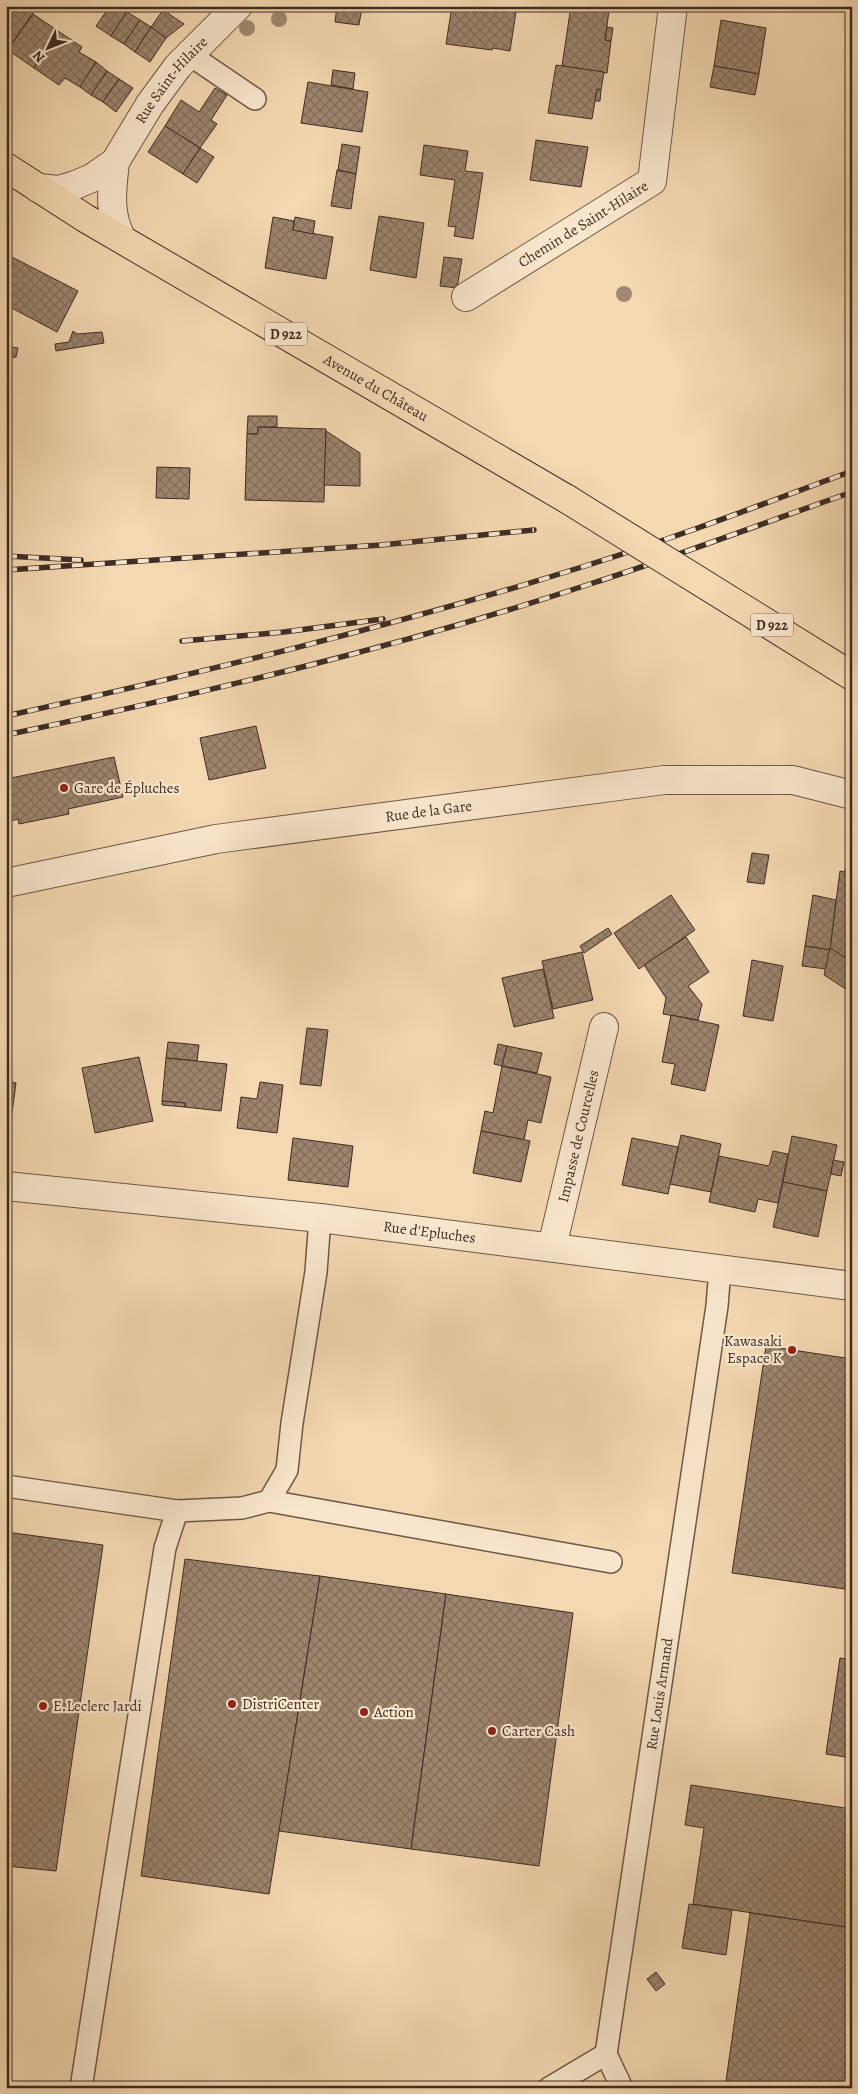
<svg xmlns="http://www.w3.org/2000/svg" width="858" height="2094" viewBox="0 0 858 2094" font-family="Alegreya,serif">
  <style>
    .building { fill: url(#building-cross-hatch); stroke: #3e2c25 }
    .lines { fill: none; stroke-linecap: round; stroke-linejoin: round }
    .service-casing { stroke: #6c5748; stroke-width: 24 }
    .minor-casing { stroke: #6c5748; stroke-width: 30 }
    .tertiary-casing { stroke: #6c5748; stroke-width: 30 }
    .primary-casing { stroke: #3e2c25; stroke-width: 30 }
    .service { stroke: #f8e6cc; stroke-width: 21 }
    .minor { stroke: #f8e6cc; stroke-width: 28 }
    .tertiary { stroke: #f8e6cc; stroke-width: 28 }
    .primary { stroke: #f4d8b1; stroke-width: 28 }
    .rail-casing { stroke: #3e2c25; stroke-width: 5.5 }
    .rail { stroke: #f8e6cc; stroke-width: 4; stroke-dasharray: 11; stroke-linecap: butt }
    .primary-bridge-casing { stroke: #3e2c25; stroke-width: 30; stroke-linecap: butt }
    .primary-bridge { stroke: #f4d8b1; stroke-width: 28 }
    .tree { fill: #a08971 }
    .poi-dot { fill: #8f2418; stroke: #f8e6cc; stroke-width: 2 }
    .labels { text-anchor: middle; stroke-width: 4.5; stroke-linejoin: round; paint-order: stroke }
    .shield { fill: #f8e6cc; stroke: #766457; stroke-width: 1 }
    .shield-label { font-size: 14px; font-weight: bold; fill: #3e2c25 }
    .street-label { font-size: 15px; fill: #3e2c25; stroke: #f8e6cc }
    .poi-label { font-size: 15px; fill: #3e2c25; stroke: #f8e6cc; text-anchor: start }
  </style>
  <defs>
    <pattern id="building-cross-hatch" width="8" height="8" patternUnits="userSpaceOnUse" patternTransform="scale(1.25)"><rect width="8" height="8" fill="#9d856e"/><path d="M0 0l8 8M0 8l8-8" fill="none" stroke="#816d5a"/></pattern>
  </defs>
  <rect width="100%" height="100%" fill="#f4d8b1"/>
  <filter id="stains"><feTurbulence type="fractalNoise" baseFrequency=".004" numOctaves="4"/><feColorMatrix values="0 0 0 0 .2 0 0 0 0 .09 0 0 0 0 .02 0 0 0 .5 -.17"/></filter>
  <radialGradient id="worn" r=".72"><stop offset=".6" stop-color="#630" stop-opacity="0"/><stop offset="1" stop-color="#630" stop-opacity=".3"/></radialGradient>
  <g class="building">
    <path d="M6,6H29L35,10L10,46L6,44Z"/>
    <path d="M110,6H119L127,12L111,36L96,26Z"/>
    <path d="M337,6L362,7L359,25L335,22Z"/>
    <path d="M452,6L481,8V6H494L498,7V9L516,12L510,51L493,48L492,50L446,44Z"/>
    <path d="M571,6L609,11L605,40L611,41L607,73L562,66Z"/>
    <path d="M163,10L184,24L166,38L151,27Z"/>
    <path d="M127,12L140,20L124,44L111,36Z"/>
    <path d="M33,14L58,31L34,68L8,50Z"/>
    <path d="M140,20L151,27L135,52L124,44Z"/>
    <path d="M721,20L766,28L759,74L714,66Z"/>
    <path d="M151,27L166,38L150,62L135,52Z"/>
    <path d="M607,27L613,28L611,41L605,40Z"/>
    <path d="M58,31L82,47L79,52L96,62L80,87L65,78L59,85L34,68Z"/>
    <path d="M96,62L107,71L91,95L80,87Z"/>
    <path d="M556,65L604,72L601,90L597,89L592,119L548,113Z"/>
    <path d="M714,66L759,74L755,95L710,87Z"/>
    <path d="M333,70L355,73L353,89L331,85Z"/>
    <path d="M107,71L119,79L103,102L91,95Z"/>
    <path d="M119,79L133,88L116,112L103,102Z"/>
    <path d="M308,82L368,92L362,132L301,123Z"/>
    <path d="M215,88L227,95L211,120L217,124L200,148L165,126L181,100L199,112Z"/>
    <path d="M597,89L601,90L600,101H595Z"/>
    <path d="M165,126L200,148L183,174L148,152Z"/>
    <path d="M536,140L588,147L581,187L530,180Z"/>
    <path d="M342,144L360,147L356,174L338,170Z"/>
    <path d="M424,145L468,151L465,171L483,173L473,239L454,236L456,227L448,226L455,180L420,175Z"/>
    <path d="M200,148L214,157L197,183L183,174Z"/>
    <path d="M337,170L356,174L351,209L331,206Z"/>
    <path d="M379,216L424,223L416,278L370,270Z"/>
    <path d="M273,217L294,221L293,230L333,237L326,279L265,268Z"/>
    <path d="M295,217L315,221L313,234L293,230Z"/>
    <path d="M6,254L78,291L57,332L6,305Z"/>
    <path d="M444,257L462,259L457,288L440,286Z"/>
    <path d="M73,331L77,334L102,332L104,343L56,351L55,344L69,342Z"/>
    <path d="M6,346L18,348L16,357L6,358Z"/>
    <path d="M248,416H277V427H258V434H247Z"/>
    <path d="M258,427L326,429L324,502L245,500L247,434H258Z"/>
    <path d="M326,431L360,453V486L324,485Z"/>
    <path d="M157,467L190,468L189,499L156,498Z"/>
    <path d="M256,726L266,768L209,780L200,738Z"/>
    <path d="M114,757L123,797L68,809L69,814L19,824L18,819L6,822V779Z"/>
    <path d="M752,853L769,855L764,884L747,882Z"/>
    <path d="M852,858V962L830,948L840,871L844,872Z"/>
    <path d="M671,895L695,930L639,969L614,933Z"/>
    <path d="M813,895L836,900L830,950L805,946Z"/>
    <path d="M608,928L612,934L584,953L580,946Z"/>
    <path d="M686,937L709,972L688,986L702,1004L698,1020L663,1014L666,998L644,965Z"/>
    <path d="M805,946L830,950L826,969L802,966Z"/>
    <path d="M830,948L852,962V993L824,975Z"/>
    <path d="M582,952L593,1000L553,1009L542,961Z"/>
    <path d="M752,960L783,966L773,1021L743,1016Z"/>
    <path d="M543,969L554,1018L514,1027L502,978Z"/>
    <path d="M671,1015L719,1025L705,1091L671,1084L675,1064L662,1062Z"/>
    <path d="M307,1028L328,1030L321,1086L300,1084Z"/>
    <path d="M168,1042L199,1045L197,1061L166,1058Z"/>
    <path d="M498,1044L507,1046L502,1066L494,1064Z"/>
    <path d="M507,1046L542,1053L537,1073L502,1066Z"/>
    <path d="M139,1057L153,1121L95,1133L82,1068Z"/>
    <path d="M166,1058L227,1064L221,1111L185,1107V1103L162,1101Z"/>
    <path d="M6,1061L10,1062L7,1081L16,1083L11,1121H6Z"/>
    <path d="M502,1066L551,1077L541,1123L528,1120L524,1140L481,1131L485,1111L493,1113Z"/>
    <path d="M260,1082L283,1085L277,1133L237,1128L241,1097L257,1099Z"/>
    <path d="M162,1101L185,1103V1107L162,1105Z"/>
    <path d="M481,1131L530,1141L521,1182L473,1173Z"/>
    <path d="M681,1135L721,1144L711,1192L670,1184Z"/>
    <path d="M792,1136L837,1145L827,1191L783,1182Z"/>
    <path d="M293,1138L353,1146L348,1187L288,1180Z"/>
    <path d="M632,1138L678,1147L668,1194L622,1185Z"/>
    <path d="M773,1151L788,1154L778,1203L758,1199L755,1212L709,1202L719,1156L769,1166Z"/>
    <path d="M833,1160L844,1162L841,1176L831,1174Z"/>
    <path d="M783,1182L827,1191L818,1237L773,1227Z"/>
    <path d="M766,1346L852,1359V1590L732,1573Z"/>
    <path d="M6,1532L103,1545L56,1871L6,1866Z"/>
    <path d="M185,1559L320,1576L269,1894L141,1876Z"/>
    <path d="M320,1576L446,1594L411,1849L279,1831Z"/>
    <path d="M446,1594L573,1613L539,1866L411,1849Z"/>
    <path d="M840,1658L852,1660V1758L826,1754Z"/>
    <path d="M691,1785L852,1809V1928L693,1904L704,1828L685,1825Z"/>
    <path d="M689,1904L732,1910L726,1955L682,1948Z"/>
    <path d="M750,1913L852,1928V2088H725Z"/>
    <path d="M656,1972L665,1984L656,1991L647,1979Z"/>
  </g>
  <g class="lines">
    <defs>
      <g id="service">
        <path d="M190,55L255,99"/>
        <path d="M6,1486L177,1511"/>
        <path d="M269,1501L611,1562"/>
        <path id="s1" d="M606,2054L717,1306L720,1269"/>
        <path d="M606,2054L622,2088"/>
        <path d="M81,2088L165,1548L177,1511L242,1508L269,1501L287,1470L292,1423L316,1272L320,1218"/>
        <path d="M549,2088L606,2054"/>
      </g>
      <g id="minor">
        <path d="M115,162C112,189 108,214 122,239"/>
        <path id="s2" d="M38,188L59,190L75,185L92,178L115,162L150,104L178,66L238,6"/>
        <path id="s3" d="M466,297L652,181L673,6"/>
        <path id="s4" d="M6,883L216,839L664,780H793L852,795"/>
        <path id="s5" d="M552,1247L604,1027"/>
      </g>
      <g id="tertiary">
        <path id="s6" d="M6,1186L320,1218L852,1286"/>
      </g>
      <g id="primary">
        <path id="s7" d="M6,167L85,218L567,499"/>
        <path d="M691,576L852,676"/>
      </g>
    </defs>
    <use href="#service" class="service-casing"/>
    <use href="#minor" class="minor-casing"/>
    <use href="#tertiary" class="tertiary-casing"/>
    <use href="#primary" class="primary-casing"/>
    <use href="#service" class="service"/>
    <use href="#minor" class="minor"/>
    <use href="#tertiary" class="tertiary"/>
    <use href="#primary" class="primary"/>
    <defs>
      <g id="rail">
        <path d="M6,556L81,560"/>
        <path d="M6,570L381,545L534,530"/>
        <path d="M182,641L284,632L383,619"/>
        <path d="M6,716C201,673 395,626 585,566C675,538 763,504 852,471"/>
        <path d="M6,735C203,693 401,647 593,583C680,555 766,522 852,492"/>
      </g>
    </defs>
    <use href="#rail" class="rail-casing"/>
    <use href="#rail" class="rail"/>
    <defs>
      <path id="primary-bridge" d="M567,499L691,576"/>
    </defs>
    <use href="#primary-bridge" class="primary-bridge-casing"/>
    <use href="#primary-bridge" class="primary-bridge"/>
  </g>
  <g class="tree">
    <circle cx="279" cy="19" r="8"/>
    <circle cx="247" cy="28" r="8"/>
    <circle cx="624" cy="294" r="8"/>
  </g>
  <g class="poi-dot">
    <circle cx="64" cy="788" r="5"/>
    <circle cx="792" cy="1350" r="5"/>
    <circle cx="232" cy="1704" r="5"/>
    <circle cx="43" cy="1706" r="5"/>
    <circle cx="364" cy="1712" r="5"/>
    <circle cx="492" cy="1731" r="5"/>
  </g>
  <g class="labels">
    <g class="shield">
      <rect x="265" y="322.5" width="42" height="23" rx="4"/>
      <rect x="751" y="613.5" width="42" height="23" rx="4"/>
    </g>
    <g class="shield-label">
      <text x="286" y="339">D 922</text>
      <text x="772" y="630">D 922</text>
    </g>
    <g class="street-label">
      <text dy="5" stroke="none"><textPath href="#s2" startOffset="184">Rue Saint-Hilaire</textPath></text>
      <text dy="5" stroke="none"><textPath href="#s3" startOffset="138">Chemin de Saint-Hilaire</textPath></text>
      <text dy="5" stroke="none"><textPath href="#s7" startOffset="431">Avenue du Château</textPath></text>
      <text dy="5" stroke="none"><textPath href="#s4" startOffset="429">Rue de la Gare</textPath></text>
      <text dy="5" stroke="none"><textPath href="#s5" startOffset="114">Impasse de Courcelles</textPath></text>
      <text dy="5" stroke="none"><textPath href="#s6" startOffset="426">Rue d'Epluches</textPath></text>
      <text dy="5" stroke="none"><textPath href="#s1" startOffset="364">Rue Louis Armand</textPath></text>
    </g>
    <g class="poi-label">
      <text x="74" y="793">Gare de Épluches</text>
      <text x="782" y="1346" text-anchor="end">Kawasaki<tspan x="782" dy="17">Espace K</tspan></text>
      <text x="242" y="1709">DistriCenter</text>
      <text x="53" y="1711">E.Leclerc Jardi</text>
      <text x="374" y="1717">Action</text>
      <text x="502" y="1736">Carter Cash</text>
    </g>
  </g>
  <rect width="858" height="2094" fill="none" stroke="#f4d8b1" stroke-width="25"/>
  <rect x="8" y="8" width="843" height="2079" fill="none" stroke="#3e2c25" stroke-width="2.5"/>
  <rect x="12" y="12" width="833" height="2069" fill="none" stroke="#3e2c25"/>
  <g transform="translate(48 48) rotate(227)" stroke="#f8e6cc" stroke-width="4" paint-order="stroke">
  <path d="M0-4L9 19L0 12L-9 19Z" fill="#3e2c25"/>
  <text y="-8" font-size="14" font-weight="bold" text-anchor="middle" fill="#3e2c25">N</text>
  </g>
  <rect width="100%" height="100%" filter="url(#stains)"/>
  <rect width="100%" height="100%" fill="url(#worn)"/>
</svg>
